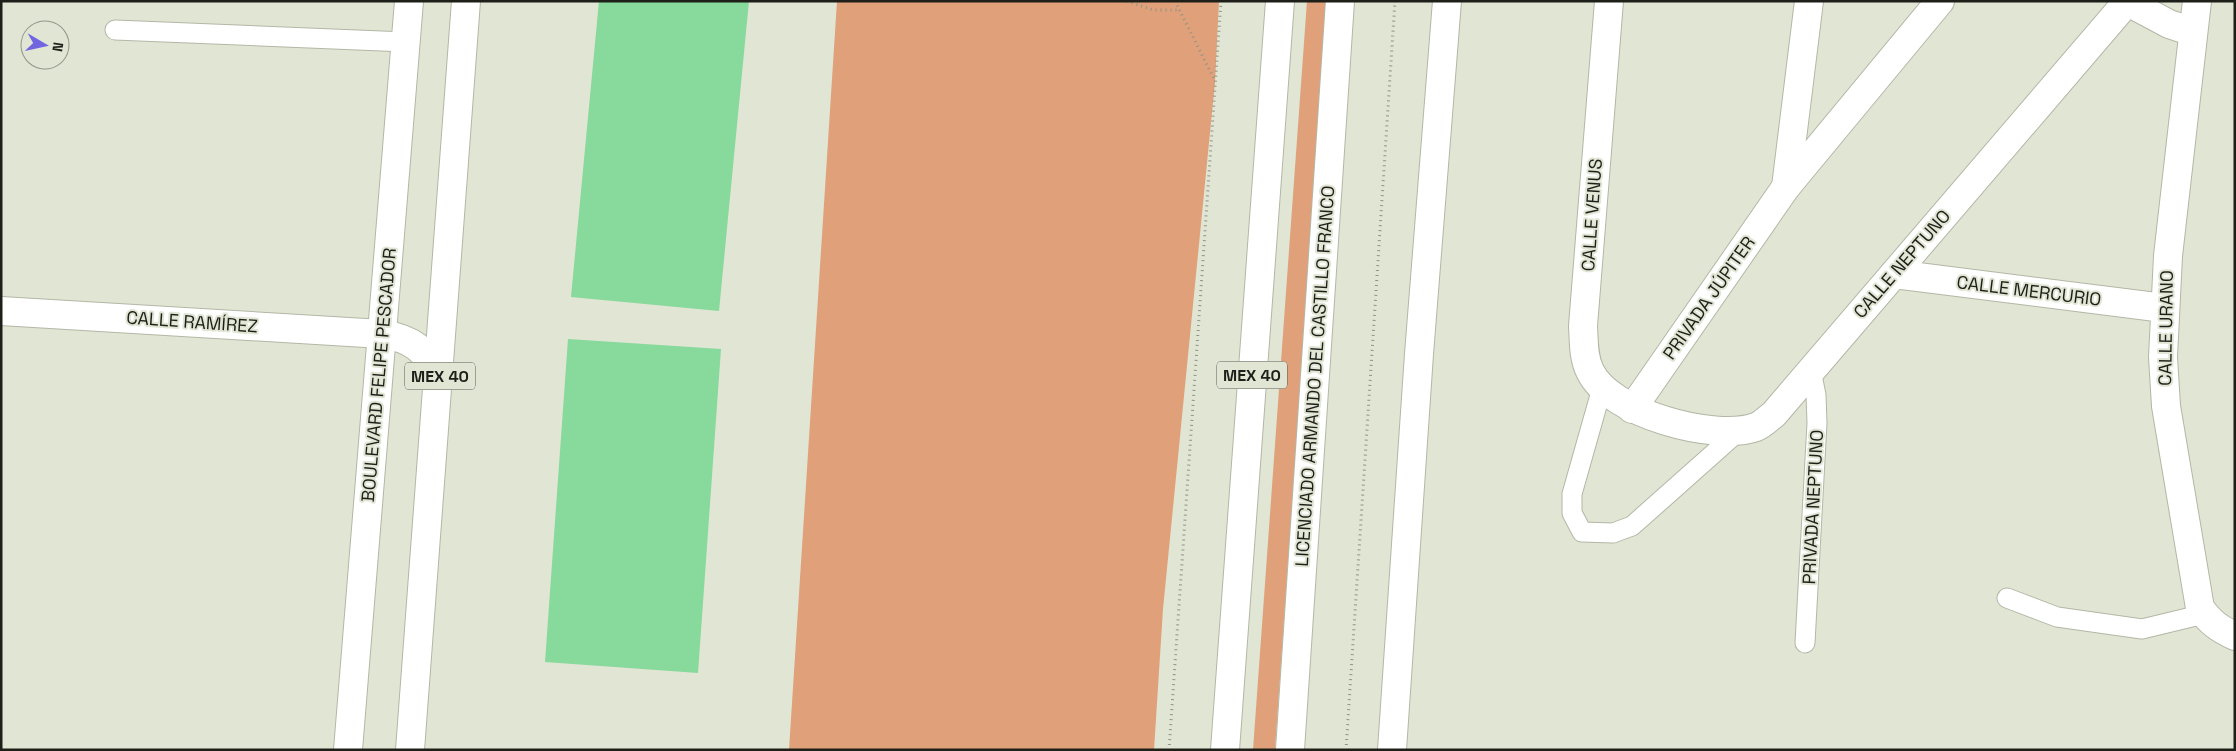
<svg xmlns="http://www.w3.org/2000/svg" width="2236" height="751" viewBox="0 0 2236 751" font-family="'Space Grotesk',sans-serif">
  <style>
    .green { fill: #e0a079 }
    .building { fill: #87d99c }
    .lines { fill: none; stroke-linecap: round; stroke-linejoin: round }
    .service-casing { stroke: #b3b7a6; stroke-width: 21 }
    .pedestrian-casing { stroke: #b3b7a6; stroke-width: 30 }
    .minor-casing { stroke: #b3b7a6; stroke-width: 30 }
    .primary-casing { stroke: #b3b7a6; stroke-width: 30 }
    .path { stroke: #909386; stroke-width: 3; stroke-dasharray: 1 4; stroke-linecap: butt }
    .service { stroke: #fff; stroke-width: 19 }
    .pedestrian { stroke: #fff; stroke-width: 28 }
    .minor { stroke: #fff; stroke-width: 28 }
    .primary { stroke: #fff; stroke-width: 28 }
    .labels { text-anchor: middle; stroke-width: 4; stroke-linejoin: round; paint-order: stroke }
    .shield { fill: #e1e5d4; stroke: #585a51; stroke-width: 1 }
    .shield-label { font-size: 16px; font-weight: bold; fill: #1e1f19 }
    .street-label { font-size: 18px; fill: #1e1f19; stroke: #e1e5d4 }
  </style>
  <rect width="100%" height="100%" fill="#e1e5d4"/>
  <g class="green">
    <path d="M837,1H1219L1215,82L1163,609L1154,750H789Z"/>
    <path d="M1307,1H1327L1275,750H1253Z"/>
  </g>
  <g class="building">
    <path d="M599,1H749L719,311L571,297Z"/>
    <path d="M568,339L721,349L698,673L545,662Z"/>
  </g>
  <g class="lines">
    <defs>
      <g id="service">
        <path d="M115,30L406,42"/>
        <path d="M1602,388L1572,494V513L1582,532L1613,533L1632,526L1740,430"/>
        <path d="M2007,598L2057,617L2142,629L2204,614"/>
        <path d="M1805,643L1817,423L1816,395L1811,370"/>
      </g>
      <path id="pedestrian" d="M1392,750L1419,354L1447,1"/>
      <g id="minor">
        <path d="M1609,1L1583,326C1584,341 1583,357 1590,371C1609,413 1714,442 1756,427C1762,425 1769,418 1774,414L2127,2"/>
        <path d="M2126,1L2169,24L2193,32"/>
        <path d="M2197,1L2168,256L2163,357L2166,406L2200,608C2210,622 2219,629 2235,636"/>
        <path d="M1786,187L1809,1"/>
        <path d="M1894,274L2164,308"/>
        <path d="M1,311L382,334"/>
        <path d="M1632,409L1786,187L1940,1"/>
      </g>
      <g id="primary">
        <path d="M382,334C414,339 423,349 440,376"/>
        <path d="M348,750L409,1"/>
        <path d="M410,750L466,1"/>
        <path d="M1225,750L1280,1"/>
        <path d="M1290,750L1340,1"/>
      </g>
    </defs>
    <use href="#service" class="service-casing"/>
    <use href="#pedestrian" class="pedestrian-casing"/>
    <use href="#minor" class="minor-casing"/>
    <use href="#primary" class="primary-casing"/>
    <g class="path">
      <path d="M1127,1L1153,10H1179"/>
      <path d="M1175,1L1215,81"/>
      <path d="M1169,750L1221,1"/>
      <path d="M1346,750L1395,1"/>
    </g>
    <use href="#service" class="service"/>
    <use href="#pedestrian" class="pedestrian"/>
    <use href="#minor" class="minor"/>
    <use href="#primary" class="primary"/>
  </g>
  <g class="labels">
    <g class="shield">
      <rect x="1217" y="361.5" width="70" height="27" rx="4"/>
      <rect x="405" y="362.5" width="70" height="27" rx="4"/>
    </g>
    <g class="shield-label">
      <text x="1252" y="381">MEX 40</text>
      <text x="440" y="382">MEX 40</text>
    </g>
    <g class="street-label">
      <text transform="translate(1592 215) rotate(-86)" y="6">CALLE VENUS</text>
      <text transform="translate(1902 264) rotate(-49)" y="6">CALLE NEPTUNO</text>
      <text transform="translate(2029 291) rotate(7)" y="6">CALLE MERCURIO</text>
      <text transform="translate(1709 298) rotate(-55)" y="6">PRIVADA JÚPITER</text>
      <text transform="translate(192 322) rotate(4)" y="6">CALLE RAMÍREZ</text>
      <text transform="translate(2166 328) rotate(-89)" y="6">CALLE URANO</text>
      <text transform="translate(379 375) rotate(-85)" y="6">BOULEVARD FELIPE PESCADOR</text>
      <text transform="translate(1315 376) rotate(-86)" y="6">LICENCIADO ARMANDO DEL CASTILLO FRANCO</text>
      <text transform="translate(1813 507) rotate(-87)" y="6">PRIVADA NEPTUNO</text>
    </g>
  </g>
  <rect width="2236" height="751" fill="none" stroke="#1e1f19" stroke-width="5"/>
  <g transform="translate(45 45) rotate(99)"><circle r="24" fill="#e1e5d4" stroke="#939689"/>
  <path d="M0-4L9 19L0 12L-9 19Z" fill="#7265e0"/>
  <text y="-8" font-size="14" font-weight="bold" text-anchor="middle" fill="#1e1f19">N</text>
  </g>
</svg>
